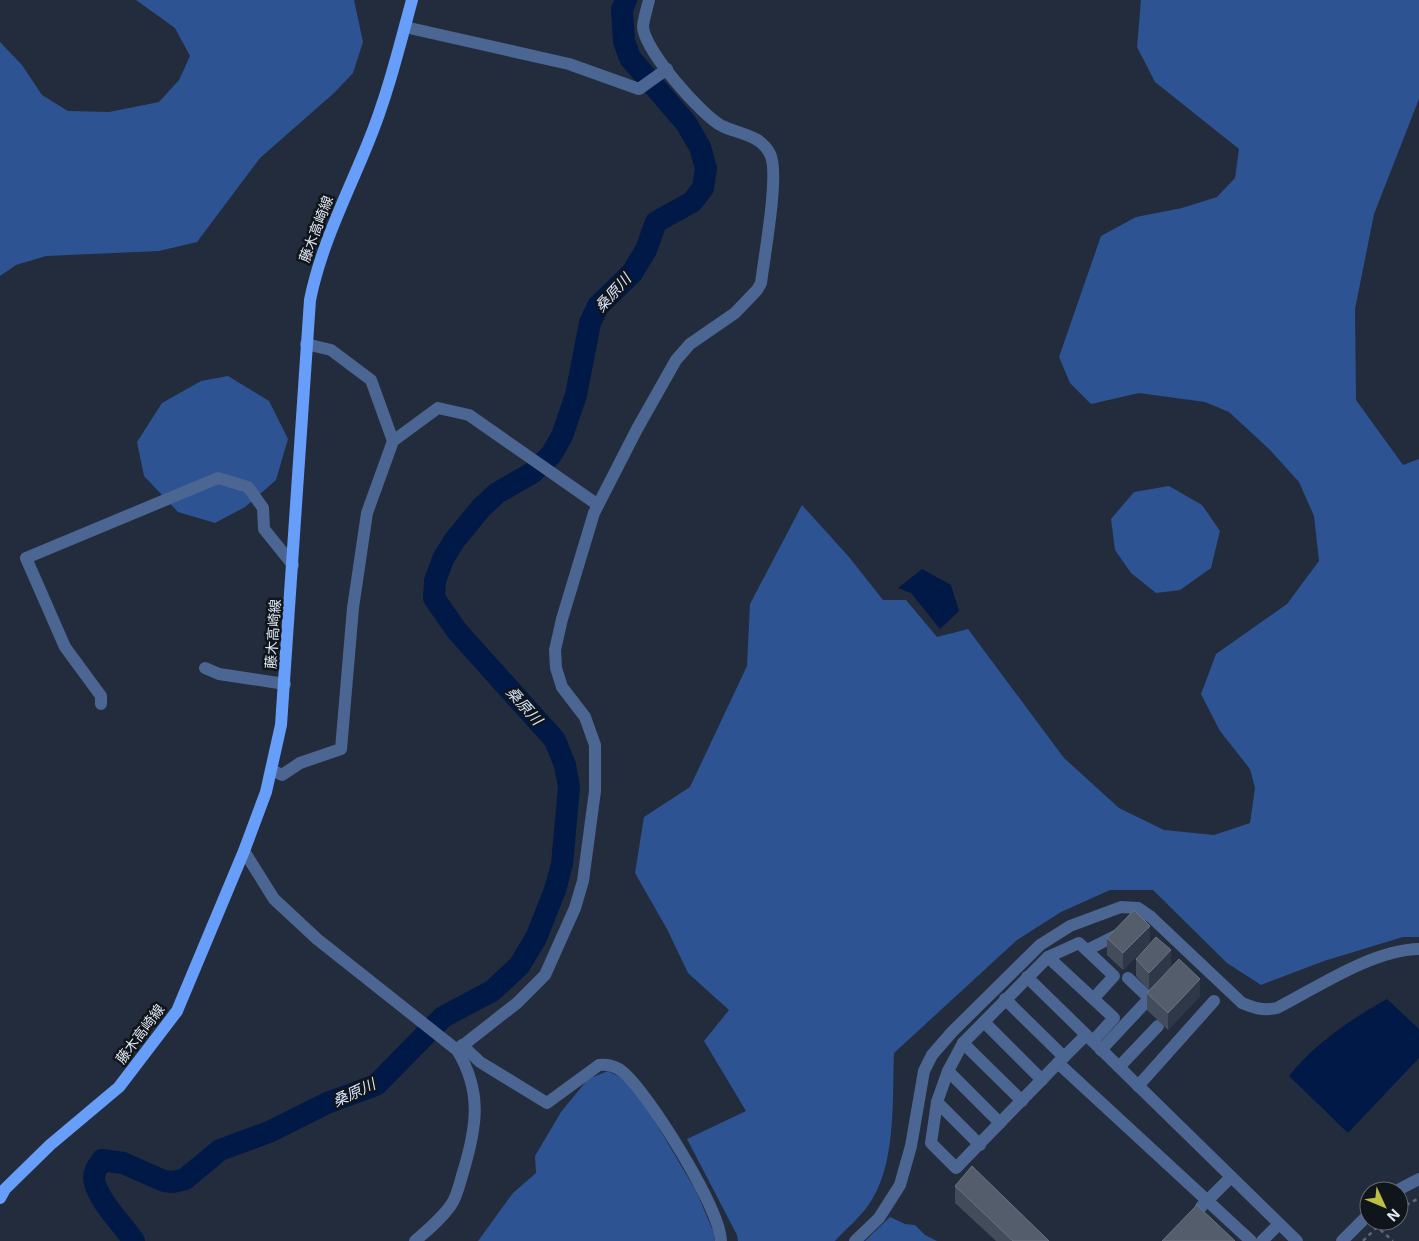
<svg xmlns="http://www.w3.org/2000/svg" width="1419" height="1241" viewBox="0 0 1419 1241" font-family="Inter,'Noto Sans JP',sans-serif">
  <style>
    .forest { fill: #2d5393 }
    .water { fill: #011946 }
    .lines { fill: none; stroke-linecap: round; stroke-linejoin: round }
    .river { stroke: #011946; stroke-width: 22 }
    .path { stroke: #5f6775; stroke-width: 2.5; stroke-dasharray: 4 4; stroke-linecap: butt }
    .minor { stroke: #4b6692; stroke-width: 12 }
    .major { stroke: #679efa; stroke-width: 12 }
    .wall { fill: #424c5b }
    .shaded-wall { fill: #2e3848 }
    .building { fill: #535d6c; stroke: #6a7381 }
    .labels { text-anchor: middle; stroke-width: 5; stroke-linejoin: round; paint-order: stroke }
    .street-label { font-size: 14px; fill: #e3eaf4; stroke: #10141b }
    .water-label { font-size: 15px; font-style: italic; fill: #d7e3f6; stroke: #10141b }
  </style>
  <rect width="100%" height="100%" fill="#232c3c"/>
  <g class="forest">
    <path d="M136,0H354L363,42L353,73L334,93L260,158L197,242L159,251L46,256L16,265L0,276V42L22,65L42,95L68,111L109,112L159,102L179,80L190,56L175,28Z"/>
    <path d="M1141,0H1419V99L1374,214L1355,309L1356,400L1403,465L1419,459V937H1403L1324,961L1261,985L1227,963L1153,890H1110L1061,912L1017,940L894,1053C892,1100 897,1168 867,1207C858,1219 845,1230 835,1241H738L737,1235L687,1139L746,1111L704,1041L729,1010L688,973L667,929L635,873L644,817L690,787L747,666L750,604L802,505L849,557L883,600H906L937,637L968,629L1064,758L1119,808L1164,830L1214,835L1250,823L1255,788L1250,769L1220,731L1201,694L1216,654L1287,604L1319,561L1314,516L1299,482L1269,449L1229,412L1205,402L1139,393L1091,404L1070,383L1059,357L1101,236L1136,217L1182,208L1217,197L1235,178L1239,149L1155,82L1137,47Z"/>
    <path d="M228,376L269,401L288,439L276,480L245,507L215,523L178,512L144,476L137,442L162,403L201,381Z"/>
    <path d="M1169,486L1202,505L1220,531L1211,568L1180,590L1156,593L1131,573L1115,550L1111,519L1134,492Z"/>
    <path d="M608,1071L622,1078L643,1101L696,1191L714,1233L715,1241H478L513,1193L536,1173L535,1156L561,1112L588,1079Z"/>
    <path d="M890,1217L905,1224L915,1225L925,1235L937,1241H865Z"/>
  </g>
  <g class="water">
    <path d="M922,569L951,585L959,611L940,629L911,593L898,588Z"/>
    <path d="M1387,999L1419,1029V1058L1348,1133L1289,1076C1314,1044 1351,1019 1387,999Z"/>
  </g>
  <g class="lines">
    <path class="river" d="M134,1241C123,1225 95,1197 94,1178C94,1171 98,1166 102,1160L123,1163L164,1181L173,1182L185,1179L220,1150L269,1132L327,1103L376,1085L443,1017L492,991L519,966L536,938L555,890L562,864L569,787L565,765L555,740L457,631L434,598L435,581L443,559L454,541L481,508L497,493L532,473L551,455L562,436L576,395L590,323L598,306L632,273L646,250L656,222L692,202L703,188L706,168L700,147L686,123L630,58L624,41L622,10L626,0"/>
    <g class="path">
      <path d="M1399,1209L1419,1198"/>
      <path d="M1377,1227L1384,1221"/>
      <path d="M1363,1241L1377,1227L1393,1241"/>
    </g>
    <g class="minor">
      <path d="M405,27L569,64L639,89L667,69"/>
      <path d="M306,344L331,350L371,380L393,441L438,408L469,415L598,505"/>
      <path d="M205,668L219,674L285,684"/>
      <path d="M101,704V696L65,647L26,558L218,478L248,487L263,508L264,529L293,565"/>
      <path d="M272,770L282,775L300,763L341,749L353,608L367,513L393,441"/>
      <path d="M244,851L274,899L317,939L457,1050C482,1091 477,1125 464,1169C460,1181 458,1195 451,1205C441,1219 428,1230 415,1241"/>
      <path d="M1087,950L1123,932"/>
      <path d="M1048,957L1079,943L1114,976L1094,998"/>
      <path d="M1027,977L1297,1241"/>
      <path d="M1128,978L1149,998"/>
      <path d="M1005,999L1064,1057"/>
      <path d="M984,1022L1042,1080"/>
      <path d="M1086,1035L1058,1063L1251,1241"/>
      <path d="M963,1043L1022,1101"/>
      <path d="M462,1045L480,1062L547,1103L599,1065C608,1064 616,1066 623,1072C649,1094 720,1208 721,1241"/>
      <path d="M457,1050L517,1003L545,975L575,908L583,881L595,791V745L585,717L562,687L556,668L555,650L562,619L594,513L637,429L676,360L690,344L735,313L757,290L761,283C764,258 780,172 770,154C761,135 739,134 722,126C702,116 643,49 643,26C644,18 647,8 649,0"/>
      <path d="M1101,1050L1158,989"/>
      <path d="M1058,1063L956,1168L931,1143L937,1102L948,1071L963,1043L1048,957L1114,1018L1093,1041"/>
      <path d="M1119,1067L1158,1026"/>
      <path d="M948,1071L1000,1123"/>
      <path d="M1138,1086L1214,1001"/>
      <path d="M937,1102L980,1145"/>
      <path d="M1396,1191L1419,1179"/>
      <path d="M1201,1207L1231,1177"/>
      <path d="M855,1241L879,1218L900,1185L911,1146L924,1071L932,1055L952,1032L1040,945L1070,926L1121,907L1138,908L1151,917L1242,1003C1254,1008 1263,1011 1277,1008C1318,987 1372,950 1419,949"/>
      <path d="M1262,1241L1279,1224"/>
      <path d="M1342,1241L1369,1214"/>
    </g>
    <path class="major" d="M0,1198L5,1189L50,1145L119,1087L177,1011L244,851L266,792L281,725L310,300C321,245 347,195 368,143C387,97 399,48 412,0"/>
  </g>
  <g class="wall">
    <path d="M1107,938L1150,942L1123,970L1107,955Z"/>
    <path d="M1136,959L1171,967L1149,990L1136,976Z"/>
    <path d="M1147,993L1200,996L1168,1030L1147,1010Z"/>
    <path d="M955,1186L1049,1241H996L955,1203Z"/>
  </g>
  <g class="shaded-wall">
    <path d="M1150,926V942L1123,970V953Z"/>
    <path d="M1171,950V967L1149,990V973Z"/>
    <path d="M1200,979V996L1168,1030V1013Z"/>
  </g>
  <g class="building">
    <path d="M1134,910L1150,926L1123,953L1107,938Z"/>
    <path d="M1156,937L1171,950L1149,973L1136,959Z"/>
    <path d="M1179,959L1200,979L1168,1013L1147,993Z"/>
    <path d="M972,1166L1049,1241H1013L955,1186Z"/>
    <path d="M1197,1205L1235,1241H1162Z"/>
  </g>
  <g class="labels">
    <g class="street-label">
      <text transform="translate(316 229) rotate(-69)" y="5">藤木高崎線</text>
      <text transform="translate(273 634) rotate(-86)" y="5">藤木高崎線</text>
      <text transform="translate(140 1034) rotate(-53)" y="5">藤木高崎線</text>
    </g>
    <g class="water-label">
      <text transform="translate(613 293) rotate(-48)" y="5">桑原川</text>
      <text transform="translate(524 706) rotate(48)" y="5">桑原川</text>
      <text transform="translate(354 1093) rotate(-25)" y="5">桑原川</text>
    </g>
  </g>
  <g transform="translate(1384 1206) rotate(134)"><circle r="24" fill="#10141b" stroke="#646a72"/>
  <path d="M0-4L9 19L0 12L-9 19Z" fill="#bdbf43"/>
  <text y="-8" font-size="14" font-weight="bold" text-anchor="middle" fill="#e3eaf4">N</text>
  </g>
</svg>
